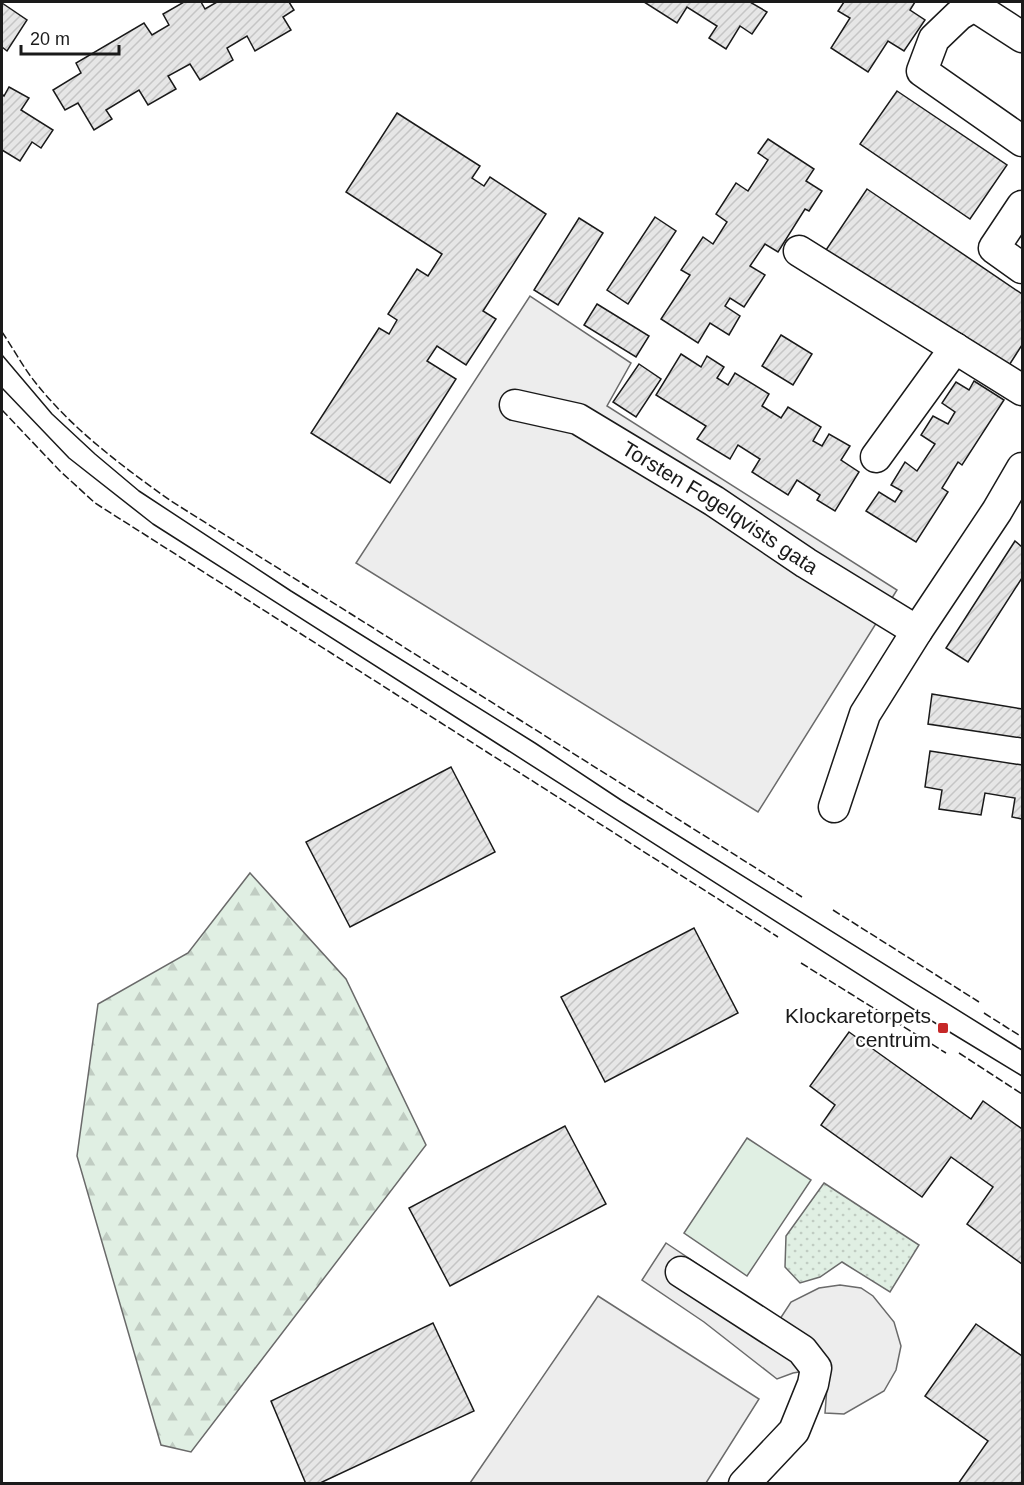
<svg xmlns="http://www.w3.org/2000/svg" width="1024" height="1485" viewBox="0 0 1024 1485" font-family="Arial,sans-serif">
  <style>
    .forest { fill: url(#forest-firs); stroke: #6a6a6a; stroke-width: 1.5 }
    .park { fill: url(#park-dots); stroke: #6a6a6a; stroke-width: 1.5 }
    .pitch { fill: #e0efe3; stroke: #6a6a6a; stroke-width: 1.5 }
    .parking { fill: #ededed; stroke: #6a6a6a; stroke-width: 1.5 }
    .building { fill: url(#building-hatch); stroke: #1a1a1a; stroke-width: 1.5 }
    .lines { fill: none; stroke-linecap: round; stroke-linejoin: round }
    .street-casing { stroke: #1a1a1a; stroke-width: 33 }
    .street { stroke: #fff; stroke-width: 30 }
    .tram { stroke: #1a1a1a; stroke-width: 1.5 }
    .fence { stroke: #1a1a1a; stroke-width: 1.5; stroke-dasharray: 8 3; stroke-linecap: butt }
    .poi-dot { fill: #c62828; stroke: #fff; stroke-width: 2 }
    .labels { text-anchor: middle; stroke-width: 4.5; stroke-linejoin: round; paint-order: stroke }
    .street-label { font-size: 21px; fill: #1a1a1a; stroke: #fff }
    .poi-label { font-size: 21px; fill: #1a1a1a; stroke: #fff; text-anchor: end }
  </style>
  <defs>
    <pattern id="forest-firs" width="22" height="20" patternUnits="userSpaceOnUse" patternTransform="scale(1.5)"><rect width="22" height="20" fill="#e0efe3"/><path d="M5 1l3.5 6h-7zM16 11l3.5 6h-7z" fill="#c0ccc2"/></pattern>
    <pattern id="park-dots" width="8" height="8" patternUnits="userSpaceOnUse" patternTransform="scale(1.5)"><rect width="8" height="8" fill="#e0efe3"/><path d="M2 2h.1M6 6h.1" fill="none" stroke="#c0ccc2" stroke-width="1.8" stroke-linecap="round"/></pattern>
    <pattern id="building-hatch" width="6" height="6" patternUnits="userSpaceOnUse" patternTransform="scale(1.5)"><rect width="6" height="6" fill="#e6e6e6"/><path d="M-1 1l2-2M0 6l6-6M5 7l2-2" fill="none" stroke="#c5c5c5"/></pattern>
  </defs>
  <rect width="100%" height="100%" fill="#fff"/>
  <path class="forest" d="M250,873L346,979L426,1145L191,1452L161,1445L77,1156L98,1004L188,953Z"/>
  <path class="park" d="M824,1183L919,1245L890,1292L842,1262L820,1277L800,1283L785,1267L786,1236Z"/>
  <path class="pitch" d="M747,1138L811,1180L747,1276L684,1233Z"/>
  <g class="parking">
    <path d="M530,296L631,363L607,406L897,590L758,812L356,563Z"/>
    <path d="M666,1243L780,1319L791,1302L819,1288L840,1285L861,1288L873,1296L894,1322L901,1346L896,1370L884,1391L844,1414L825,1413L827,1387L805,1371L793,1373L777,1379L704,1322L642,1280Z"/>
    <path d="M598,1296L759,1399L706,1483H470Z"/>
  </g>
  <g class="building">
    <path d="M184,2H201L205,9L217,2H289L294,10L283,17L291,30L255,51L247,36L227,48L233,60L200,80L190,64L168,76L176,89L148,105L139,90L106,110L112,119L94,130L78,103L65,110L53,90L81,73L76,63L144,23L152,35L169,25L163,14Z"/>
    <path d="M644,2H750L767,12L752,34L740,26L726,49L709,38L717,26L687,7L677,23Z"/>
    <path d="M844,2H915L910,10L925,20L904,51L888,41L868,72L831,48L850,18L838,11Z"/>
    <path d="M2,3L27,20L7,51L2,47Z"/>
    <path d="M9,87L29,98L21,110L53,130L41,148L32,142L20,161L2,150V94L4,96Z"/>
    <path d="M897,91L1007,165L970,219L860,144Z"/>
    <path d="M397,113L480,166L472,178L484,186L490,177L546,214L483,311L496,319L466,365L437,346L427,361L456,379L390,483L311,433L379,328L389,334L397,320L388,314L417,269L428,276L442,254L346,192Z"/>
    <path d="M768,139L814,169L806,181L822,191L809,211L805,209L778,252L765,244L750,266L765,275L744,307L730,298L725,306L740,316L729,335L710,323L698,343L661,319L690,275L681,270L703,237L713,244L727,222L716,214L736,183L748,191L768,160L758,153Z"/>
    <path d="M867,189L1022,294V345L1006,370L826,250Z"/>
    <path d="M655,217L676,231L628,304L607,290Z"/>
    <path d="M579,218L603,233L558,305L534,290Z"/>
    <path d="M597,304L649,336L636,357L584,325Z"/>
    <path d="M781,335L812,354L793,385L762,366Z"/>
    <path d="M681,354L701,367L707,356L724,367L717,378L728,385L735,373L769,394L762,406L781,418L788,407L821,427L813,441L822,446L829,434L850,446L841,460L859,472L835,511L817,500L820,495L797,480L788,495L752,472L760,459L738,445L730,459L697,439L706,426L656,395Z"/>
    <path d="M639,364L661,379L636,417L613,402Z"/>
    <path d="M974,381L1004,400L962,465L958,462L942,488L948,492L916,542L866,511L879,492L895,502L902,491L891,485L905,462L917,471L935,444L921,435L933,416L948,424L955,412L942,403L956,382L969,390Z"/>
    <path d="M1015,541L1022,547V578L968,662L946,648Z"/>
    <path d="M932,694L1022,709V738L928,724Z"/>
    <path d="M930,751L1022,765V819L1012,817L1015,798L985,793L981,815L939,809L942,790L925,787Z"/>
    <path d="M451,767L495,852L350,927L306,842Z"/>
    <path d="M694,928L738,1013L605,1082L561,997Z"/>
    <path d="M849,1032L971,1119L983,1101L1022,1129V1264L967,1224L993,1187L951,1157L922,1197L821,1125L835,1105L810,1086Z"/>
    <path d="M565,1126L606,1204L450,1286L409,1208Z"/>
    <path d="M433,1323L474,1411L318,1484H306L271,1401Z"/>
    <path d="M976,1324L1022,1356V1484H958L988,1441L925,1396Z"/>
  </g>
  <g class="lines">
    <defs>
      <g id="street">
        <path d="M1022,37L974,6L959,15L934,39L922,71L1022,141"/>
        <path d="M1022,206L994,248L1022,268"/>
        <path d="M799,251L1022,390"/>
        <path id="s1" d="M515,405L578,419L714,501L806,563L917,631"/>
        <path d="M876,457L955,348"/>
        <path d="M834,807L865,714L917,631L997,511L1022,468"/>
        <path d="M681,1272L802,1350L816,1368L813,1384L794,1431L744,1484"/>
      </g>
    </defs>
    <use href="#street" class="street-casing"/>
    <use href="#street" class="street"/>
    <g class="tram">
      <path d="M2,355L52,414L95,454L139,491L291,591L535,743L621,800L1022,1050"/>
      <path d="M2,388L69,458L153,524L943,1028L1022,1076"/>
    </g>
    <g class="fence">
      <path d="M2,332C13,348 23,367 35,382C73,430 122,466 171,501L802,897"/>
      <path d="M2,410L60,471L95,503L778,937"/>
      <path d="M833,910L979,1002"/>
      <path d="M801,963L946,1053"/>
      <path d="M984,1013L1022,1037"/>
      <path d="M959,1053L1022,1094"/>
    </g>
  </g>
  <rect class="poi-dot" x="937" y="1022" width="12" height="12" rx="3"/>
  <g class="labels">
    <g class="street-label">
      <text dy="7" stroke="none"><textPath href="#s1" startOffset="232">Torsten Fogelqvists gata</textPath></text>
    </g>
    <g class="poi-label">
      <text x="931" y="1023">Klockaretorpets<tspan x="931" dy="24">centrum</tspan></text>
    </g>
  </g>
  <rect width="1024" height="1485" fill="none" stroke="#1a1a1a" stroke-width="6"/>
  <path d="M21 45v9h98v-9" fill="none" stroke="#1a1a1a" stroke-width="3"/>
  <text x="30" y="45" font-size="18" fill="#1a1a1a" stroke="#ffffff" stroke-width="4.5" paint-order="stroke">20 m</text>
</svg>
